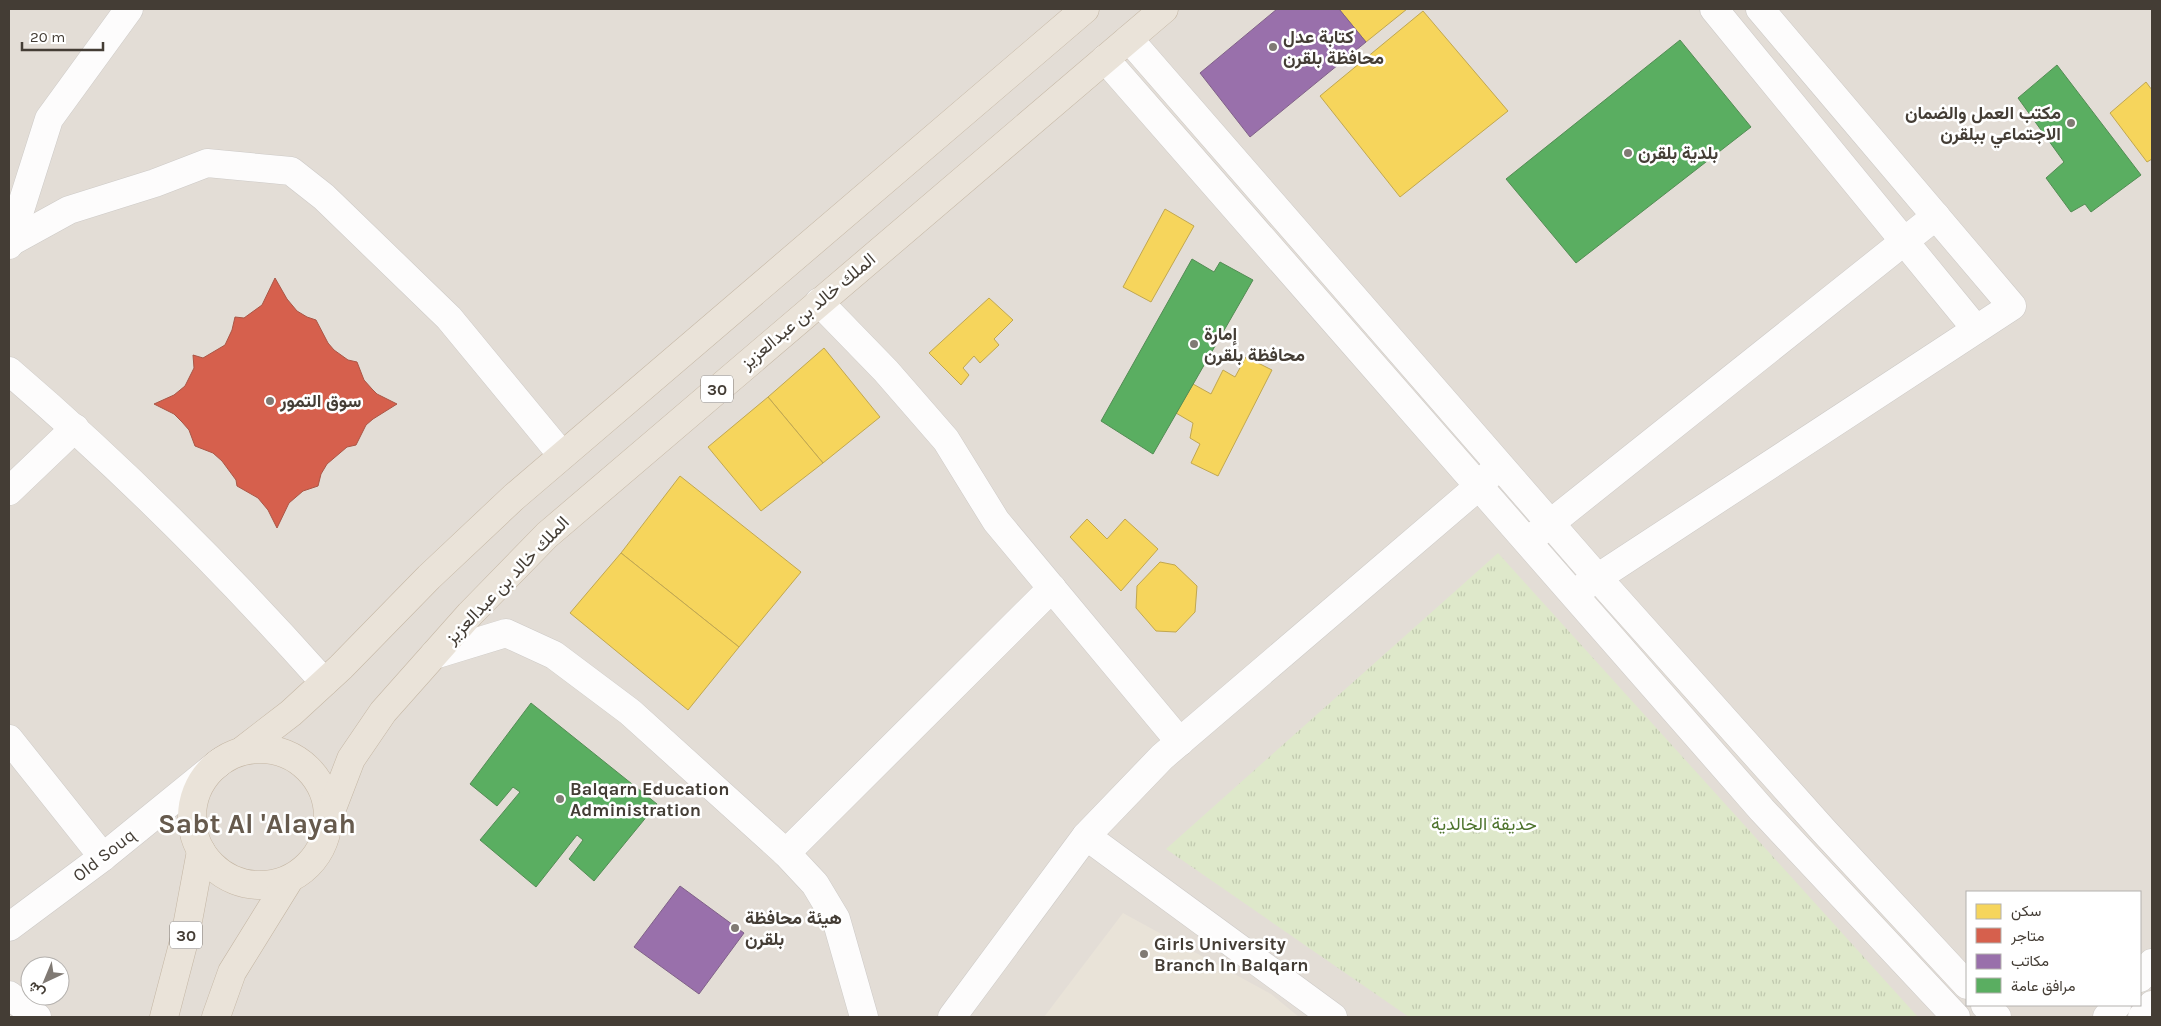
<svg xmlns="http://www.w3.org/2000/svg" width="2161" height="1026" viewBox="0 0 2161 1026" font-family="Karla,Vazirmatn,sans-serif">
  <style>
    .residential { fill: #e3ddd6; fill-rule: evenodd }
    .education { fill: #e9e3d8 }
    .park { fill: url(#park-tufts) }
    .homes { fill: #f6d55c; stroke: #c1a750 }
    .shops { fill: #d6604d; stroke: #aa5646 }
    .offices { fill: #9970ab; stroke: #806188 }
    .public { fill: #5aae61; stroke: #538c54 }
    .lines { fill: none; stroke-linecap: round; stroke-linejoin: round }
    .minor-casing { stroke: #cdcac7; stroke-width: 29 }
    .highway-casing { stroke: #c5b7a5; stroke-width: 29 }
    .minor { stroke: #fdfcfc; stroke-width: 28 }
    .highway { stroke: #eae3d9; stroke-width: 28 }
    .poi-dot { fill: #807a74; stroke: #fff; stroke-width: 2 }
    .labels { text-anchor: middle; stroke-width: 5; stroke-linejoin: round; paint-order: stroke }
    .shield { fill: #fff; stroke: #7c7772; stroke-width: 1 }
    .shield-label { font-size: 16px; font-weight: bold; fill: #443d35 }
    .poi-label { font-size: 18px; font-weight: bold; fill: #443d35; stroke: #fff; text-anchor: start }
    .street-label { font-size: 18px; fill: #443d35; stroke: #fff }
    .park-label { font-size: 18px; fill: #4d732c; stroke: #fff }
    .town-label { font-size: 28px; font-weight: bold; fill: #665a4d; stroke: #fff }
  </style>
  <defs>
    <pattern id="park-tufts" width="24" height="20" patternUnits="userSpaceOnUse" patternTransform="scale(1.25)"><rect width="24" height="20" fill="#dee8ca"/><path d="M3 7l-1-3M5 7V3M7 7l1-3M15 17l-1-3M17 17v-4M19 17l1-3" fill="none" stroke="#c0c8ae"/></pattern>
  </defs>
  <rect width="100%" height="100%" fill="#efece9"/>
  <path class="residential" d="M9,9H2152V1017H9ZM1967,892H2140V1005H1967ZM30,966H60V996H30Z"/>
  <path class="education" d="M1123,913L1271,994L1299,1017H1044Z"/>
  <path class="park" d="M1498,553L1918,1017H1409L1166,849Z"/>
  <g class="homes">
    <path d="M1339,9H1407L1366,42Z"/>
    <path d="M1423,11L1508,111L1400,197L1320,96Z"/>
    <path d="M2146,82L2152,90V159L2147,162L2110,113Z"/>
    <path d="M1165,209L1194,226L1151,302L1123,287Z"/>
    <path d="M989,298L1013,320L994,339L999,345L980,363L974,356L963,368L969,375L961,385L929,353Z"/>
    <path d="M824,348L880,417L823,463L768,397Z"/>
    <path d="M1246,357L1272,370L1218,476L1191,463L1200,444L1190,438L1193,423L1176,413L1193,384L1211,394L1223,370L1235,377Z"/>
    <path d="M768,397L823,463L761,511L708,447Z"/>
    <path d="M680,476L801,572L739,647L621,553Z"/>
    <path d="M1087,519L1107,539L1125,519L1158,549L1121,591L1070,537Z"/>
    <path d="M621,553L739,647L688,710L570,613Z"/>
    <path d="M1160,562L1175,565L1197,586L1195,612L1176,632L1156,631L1136,608L1137,586Z"/>
  </g>
  <path class="shops" d="M275,278L287,299L297,311L307,317L316,320L328,343L334,350L348,360L357,362L364,380L372,389L377,394L397,404L373,419L366,425L356,445L347,447L327,464L321,474L318,486L303,491L289,503L277,528L268,510L258,498L237,486L236,480L222,461L213,453L195,446L189,430L182,422L174,414L154,404L174,395L185,386L194,368L193,355L203,358L225,345L232,330L235,317L244,318L262,305Z"/>
  <g class="offices">
    <path d="M1277,9H1339L1366,42L1250,137L1200,73Z"/>
    <path d="M680,886L744,933L699,994L634,947Z"/>
  </g>
  <g class="public">
    <path d="M1680,40L1751,127L1576,263L1506,179Z"/>
    <path d="M2057,65L2141,175L2091,212L2085,204L2071,212L2046,178L2064,162L2018,98Z"/>
    <path d="M1192,259L1214,272L1220,262L1253,280L1153,454L1101,421Z"/>
    <path d="M531,703L657,804L594,881L569,859L583,840L577,835L536,887L480,840L520,792L513,787L497,806L470,784Z"/>
  </g>
  <g class="lines">
    <defs>
      <g id="minor">
        <path d="M1714,9L1976,329"/>
        <path d="M1129,39L1597,577L1824,831L1967,985"/>
        <path d="M1105,59L1762,810L1956,1017"/>
        <path d="M9,243L69,210L155,183L207,163L291,171L324,197L449,318L562,455"/>
        <path d="M9,245L49,119L129,9"/>
        <path d="M819,302L886,371L946,440L996,521L1180,742"/>
        <path d="M9,371C121,467 226,572 324,682"/>
        <path d="M9,491L75,428"/>
        <path d="M1537,534L1936,216"/>
        <path d="M1582,588L2012,306L1760,9"/>
        <path d="M434,655L506,633L554,655L630,712L786,853L815,884L836,919L864,1017"/>
        <path d="M9,739L103,857"/>
        <path d="M1086,836L1333,1017"/>
        <path d="M786,853L1052,588"/>
        <path d="M9,927L103,857L220,762"/>
        <path d="M2140,978L2152,963"/>
        <path d="M9,995L37,1017"/>
        <path d="M1985,1005L1997,1017"/>
        <path d="M952,1017L1086,836L1162,757L1479,486L1492,472"/>
        <path d="M2107,1017L2117,1005"/>
        <path d="M2142,1017L2152,1005"/>
      </g>
      <g id="highway">
        <circle cx="260" cy="817" r="68"/>
        <path d="M243,750L291,713L341,667L429,577L514,497L1085,9"/>
        <path d="M328,819L351,759L383,712L470,614L547,535L1164,9"/>
        <path d="M164,1017L185,937L201,851"/>
        <path d="M216,1017L232,972L289,880"/>
      </g>
    </defs>
    <use href="#minor" class="minor-casing"/>
    <use href="#highway" class="highway-casing"/>
    <use href="#minor" class="minor"/>
    <use href="#highway" class="highway"/>
  </g>
  <g class="poi-dot">
    <circle cx="1273" cy="47" r="5"/>
    <circle cx="2071" cy="123" r="5"/>
    <circle cx="1628" cy="153" r="5"/>
    <circle cx="1194" cy="344" r="5"/>
    <circle cx="270" cy="401" r="5"/>
    <circle cx="560" cy="799" r="5"/>
    <circle cx="735" cy="928" r="5"/>
    <circle cx="1144" cy="954" r="5"/>
  </g>
  <g class="labels">
    <g class="shield">
      <rect x="701" y="375.5" width="32" height="27" rx="4"/>
      <rect x="170" y="921.5" width="32" height="27" rx="4"/>
    </g>
    <g class="shield-label">
      <text x="717" y="395">30</text>
      <text x="186" y="941">30</text>
    </g>
    <g class="poi-label">
      <text x="1283" y="43">كتابة عدل<tspan x="1283" dy="21">محافظة بلقرن</tspan></text>
      <text x="2061" y="119" text-anchor="end">مكتب العمل والضمان<tspan x="2061" dy="21">الاجتماعي ببلقرن</tspan></text>
      <text x="1638" y="159">بلدية بلقرن</text>
      <text x="1204" y="340">إمارة<tspan x="1204" dy="21">محافظة بلقرن</tspan></text>
      <text x="280" y="407">سوق التمور</text>
      <text x="570" y="795">Balqarn Education<tspan x="570" dy="21">Administration</tspan></text>
      <text x="745" y="924">هيئة محافظة<tspan x="745" dy="21">بلقرن</tspan></text>
      <text x="1154" y="950">Girls University<tspan x="1154" dy="21">Branch In Balqarn</tspan></text>
    </g>
    <g class="street-label">
      <text transform="translate(808 311) rotate(-40)" y="6">الملك خالد بن عبدالعزيز</text>
      <text transform="translate(507 580) rotate(-46)" y="6">الملك خالد بن عبدالعزيز</text>
      <text transform="translate(104 855) rotate(-38)" y="6">Old Souq</text>
    </g>
    <g class="park-label">
      <text x="1484" y="830">حديقة الخالدية</text>
    </g>
    <g class="town-label">
      <text x="257" y="833">Sabt Al 'Alayah</text>
    </g>
  </g>
  <rect width="2161" height="1026" fill="none" stroke="#443d35" stroke-width="20"/>
  <rect x="1966" y="891" width="175" height="115" fill="#ffffff" stroke="#b4b1ae"/>
  <rect x="1976" y="904" width="25" height="15" fill="#f6d55c" stroke="#b4b1ae"/>
  <text x="2011" y="916" font-size="15" fill="#443d35">سكن</text>
  <rect x="1976" y="928" width="25" height="15" fill="#d6604d" stroke="#b4b1ae"/>
  <text x="2011" y="941" font-size="15" fill="#443d35">متاجر</text>
  <rect x="1976" y="954" width="25" height="15" fill="#9970ab" stroke="#b4b1ae"/>
  <text x="2011" y="966" font-size="15" fill="#443d35">مكاتب</text>
  <rect x="1976" y="978" width="25" height="15" fill="#5aae61" stroke="#b4b1ae"/>
  <text x="2011" y="991" font-size="15" fill="#443d35">مرافق عامة</text>
  <g transform="translate(45 981) rotate(224)"><circle r="24" fill="#ffffff" stroke="#b4b1ae"/>
  <path d="M0-4L9 19L0 12L-9 19Z" fill="#807a74"/>
  <text y="-8" font-size="14" font-weight="bold" text-anchor="middle" fill="#443d35">ش</text>
  </g>
  <path d="M22 42v8h81v-8" fill="none" stroke="#443d35" stroke-width="2.5"/>
  <text x="30" y="42" font-size="15" fill="#443d35" stroke="#ffffff" stroke-width="4" paint-order="stroke">20 m</text>
</svg>
